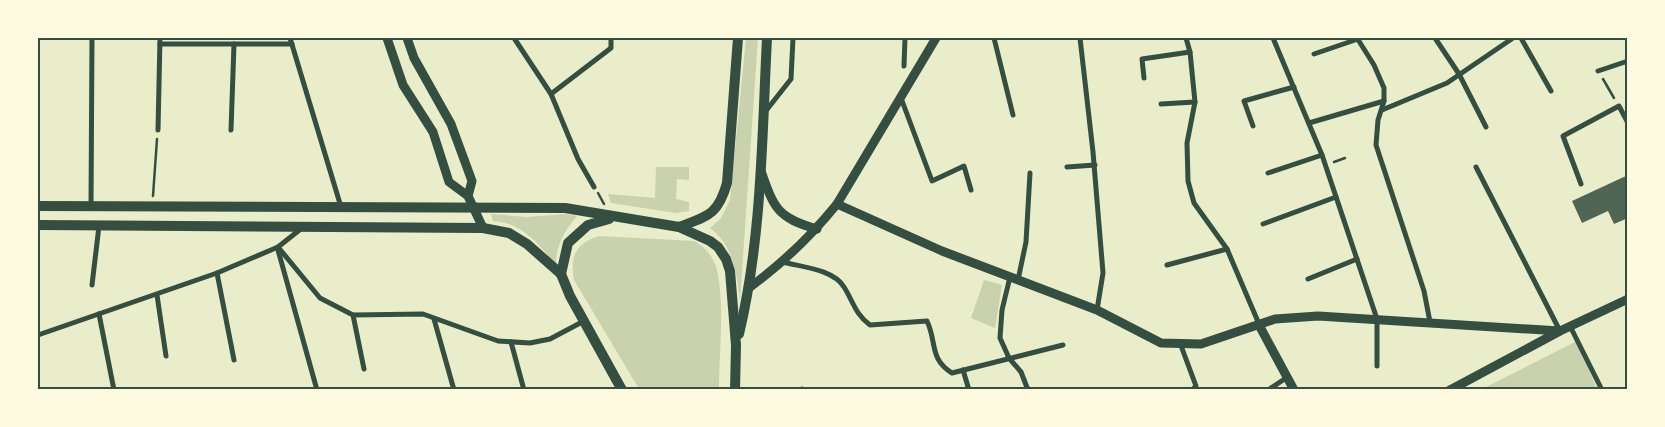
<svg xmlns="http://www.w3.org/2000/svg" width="1665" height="427" viewBox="0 0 1665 427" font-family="Signika,sans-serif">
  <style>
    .green { fill: #cad2ad }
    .building { fill: #4f6655 }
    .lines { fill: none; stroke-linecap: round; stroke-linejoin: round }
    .path { stroke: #344e41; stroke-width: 2.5 }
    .minor { stroke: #344e41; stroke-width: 5 }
    .tertiary { stroke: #344e41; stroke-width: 9 }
    .secondary { stroke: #344e41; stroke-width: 10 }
    .neatline { fill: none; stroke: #344e41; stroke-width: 2 }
  </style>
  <rect width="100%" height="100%" fill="#e9edc9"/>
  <g class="green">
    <path d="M746,38H758L740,301C737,274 733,245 710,228L721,218L730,200Z"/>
    <path d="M656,167H689V180L677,179L676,199L689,202V211L676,213L611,203L608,194L655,198Z"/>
    <path d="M491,214L527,217L565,214L577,216C564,231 556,246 556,265C538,244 523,223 493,221Z"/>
    <path d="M599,236L694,241C705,246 714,258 717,270C725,306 719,353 719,389H639L574,280C570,256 575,244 599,236Z"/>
    <path d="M984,280L1002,285L995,328L971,318Z"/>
    <path d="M1577,341L1597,389L1480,390Z"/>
  </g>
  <path class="building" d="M1628,175V218L1614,224L1608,211L1582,223L1572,201Z"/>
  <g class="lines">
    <g class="path">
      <path d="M1603,79L1614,98"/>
      <path d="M1334,162L1345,158"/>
      <path d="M598,193L604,204"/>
      <path d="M153,196L157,139"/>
    </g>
    <g class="minor">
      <path d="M290,38L341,207"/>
      <path d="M514,38L551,94L578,159L594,187"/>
      <path d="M994,38L1013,115"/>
      <path d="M1080,38L1093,152L1103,273L1097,310"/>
      <path d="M1186,38L1190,52L1195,102L1187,143L1188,181L1194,203L1227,249L1259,324"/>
      <path d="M1273,38L1322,155L1377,319V366"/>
      <path d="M1357,38L1374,65L1384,88V101L1378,120L1376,145L1424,291L1430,322"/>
      <path d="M1435,38L1459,74L1486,127"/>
      <path d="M1521,38L1551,91"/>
      <path d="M160,44H292"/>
      <path d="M1314,54L1358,39"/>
      <path d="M904,66L905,38"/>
      <path d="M1598,71L1628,61"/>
      <path d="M1144,78L1142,59L1190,52"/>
      <path d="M551,94L611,48V38"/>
      <path d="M901,98L932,181L964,166L971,190"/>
      <path d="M1161,104L1195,102"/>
      <path d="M1382,110L1447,83L1513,38"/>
      <path d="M765,112L791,79L793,38"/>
      <path d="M1309,123L1384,101"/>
      <path d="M1253,126L1244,101L1294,87"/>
      <path d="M158,130L160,38"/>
      <path d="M231,130L234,44"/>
      <path d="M1067,167L1095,165"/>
      <path d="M1476,167L1560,331"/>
      <path d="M1268,173L1322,155"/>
      <path d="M1581,184L1563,136L1619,106L1628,123"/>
      <path d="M91,206L92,38"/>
      <path d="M1263,224L1336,197"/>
      <path d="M278,247L320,298L353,315L423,314L498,341L530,343L550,339L584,321"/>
      <path d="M278,250L317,390"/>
      <path d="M783,262C801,267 833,269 844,287C853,301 855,314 870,325L927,321C937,342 929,359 952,373L1063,345"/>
      <path d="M1167,265L1227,249"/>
      <path d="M217,273L234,360"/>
      <path d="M1010,277L1002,310L1000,338L1009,358L1021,372L1028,390"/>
      <path d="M1308,279L1357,259"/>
      <path d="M1018,280L1026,242L1030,173"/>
      <path d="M92,285L99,226"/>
      <path d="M157,295L166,356"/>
      <path d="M99,314L114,390"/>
      <path d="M353,315L364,369"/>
      <path d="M434,319L454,390"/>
      <path d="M1570,326L1602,390"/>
      <path d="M38,335L217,273L278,247L302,228"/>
      <path d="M511,342L524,390"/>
      <path d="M1180,343L1196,386L1192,390"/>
      <path d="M963,370L969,390"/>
      <path d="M802,389V390"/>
      <path d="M1268,390L1286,378"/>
    </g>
    <g class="tertiary">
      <path d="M387,38L403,85L433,132L449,182L468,196L483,228"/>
      <path d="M407,38L414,58L451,124L472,181L468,196"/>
      <path d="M761,171C774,208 777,218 817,229"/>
      <path d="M837,204L942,251L1097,310L1161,343L1201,344L1275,319L1318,316L1560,331"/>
      <path d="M750,287C783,263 811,236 837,204L936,38"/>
      <path d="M1259,325L1294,390"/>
      <path d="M1450,390L1560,331L1628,299"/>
    </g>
    <g class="secondary">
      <path d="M38,206L565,208L679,227L710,241L718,247L726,259L730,271L736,345L735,390"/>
      <path d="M609,219L588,225L568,243L561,274L570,296L622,390"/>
      <path d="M38,225L483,228L509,233L527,244L561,274"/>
      <path d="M679,227C708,216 718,215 727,183L738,38"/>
      <path d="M739,334C762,238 762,136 767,38"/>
    </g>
  </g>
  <rect width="1665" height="427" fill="none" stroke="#fefae0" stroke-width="78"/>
  <rect x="39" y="39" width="1587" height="349" class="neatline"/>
</svg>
